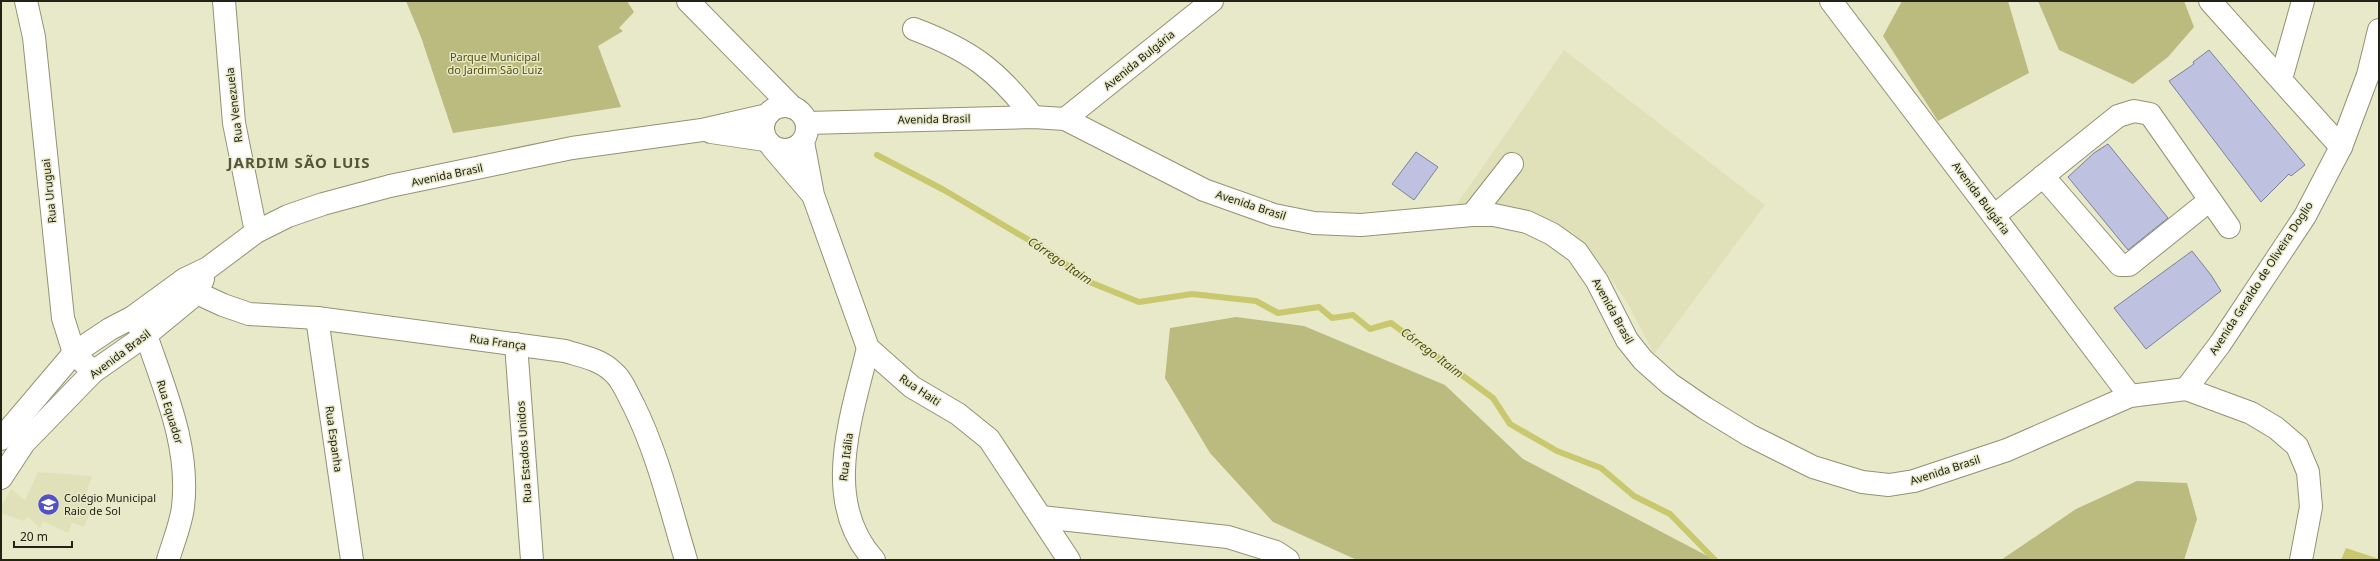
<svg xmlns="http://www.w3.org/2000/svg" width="2380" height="561" viewBox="0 0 2380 561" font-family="'Noto Sans',sans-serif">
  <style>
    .built { fill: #e0e1b9 }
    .green { fill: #bbba7f }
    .water { fill: #cac86e }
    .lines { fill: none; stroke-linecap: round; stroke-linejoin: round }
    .stream { stroke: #cac86e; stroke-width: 6 }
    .building { fill: #bec2e0; stroke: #7c809c }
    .minor-casing { stroke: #929275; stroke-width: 24 }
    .minor { stroke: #fff; stroke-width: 22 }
    .labels { text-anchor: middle; stroke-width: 3; stroke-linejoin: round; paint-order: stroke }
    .park-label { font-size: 11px; fill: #54510a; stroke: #e8e9c9 }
    .street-label { font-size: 11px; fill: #222217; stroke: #e8e9c9 }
    .poi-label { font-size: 11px; fill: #222217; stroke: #e8e9c9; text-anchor: start }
    .water-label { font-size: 12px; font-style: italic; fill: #504e04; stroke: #e8e9c9 }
    .district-label { font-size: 15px; font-weight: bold; letter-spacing: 1px; fill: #55553a; stroke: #e8e9c9 }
  </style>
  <rect width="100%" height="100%" fill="#e8e9c9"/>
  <g class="built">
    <path d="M1564,50L1765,205L1654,354L1627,302L1595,256L1556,222L1503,206L1454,208Z"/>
    <path d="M38,472L92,476L86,494L96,499L84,527L72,523L68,533L43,521L40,528L28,517L24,521L1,513V508L11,489L25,500Z"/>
  </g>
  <g class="green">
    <path d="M406,1H627L634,12L619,28L623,31L598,46L621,107L453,133L421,37Z"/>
    <path d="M1902,1H2008L2029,73L1938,121L1883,36Z"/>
    <path d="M2038,1H2184L2194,27L2168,57L2133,84L2059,50Z"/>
    <path d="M1236,317L1304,326L1445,385L1523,459L1715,560H1357L1273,522L1210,453L1165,378L1170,328Z"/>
    <path d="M2137,481L2187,483L2197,519L2184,560H2001L2076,509Z"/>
  </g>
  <path class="water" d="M2346,548L2379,559V560H2341Z"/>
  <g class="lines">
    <path class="stream" d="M877,155L944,190L1049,252L1092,283L1139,302L1192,294L1256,301L1278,313L1319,307L1332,318L1353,315L1370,329L1391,323L1493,398L1510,424L1557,451L1601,468L1634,496L1670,514L1715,560"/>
  </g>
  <g class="building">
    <path d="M2209,50L2305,165L2291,176L2289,174L2261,202L2169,81L2194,64L2193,62Z"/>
    <path d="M2108,144L2168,218L2128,250L2068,177L2094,153Z"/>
    <path d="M1416,152L1438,167L1414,200L1392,184Z"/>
    <path d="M2192,251L2211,275L2221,291L2146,349L2114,308Z"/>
  </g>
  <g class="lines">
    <defs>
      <g id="minor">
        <path d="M26,1L34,37L63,318L74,353L93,372"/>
        <path d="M224,1L234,123L256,232"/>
        <path d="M688,1L792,107"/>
        <path d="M1831,1L2130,396"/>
        <path d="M2210,1L2341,147"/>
        <path d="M914,29C970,50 997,70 1033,117"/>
        <path d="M2281,79L2303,1"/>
        <circle cx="785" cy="128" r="22"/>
        <path d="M1065,119L1212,1"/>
        <path d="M807,123L1033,117L1065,119L1204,190L1274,215L1314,223L1361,225L1472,215H1494L1527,222L1552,234L1577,252L1597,281L1627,340L1643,360L1670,384L1705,408L1749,435L1813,467L1862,482L1889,485L1914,481L2007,450L2130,396L2186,389L2251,413L2276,428L2297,446L2308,472L2311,507L2301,560"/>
        <path d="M711,132L765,140"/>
        <path d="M803,142L813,195L868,348L912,387L958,414L989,439L1069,560"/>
        <path d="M772,147L812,194"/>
        <path d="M2043,176L2120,265H2129L2210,200"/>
        <path d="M1472,215L1512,164"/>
        <path d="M1995,215L2118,116L2134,111L2150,114L2229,227"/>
        <path d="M185,279L197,293L223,305L249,314L317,318L565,351C581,356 599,359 612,371C622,379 627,393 633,404C658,454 670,507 686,560"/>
        <path d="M317,318L352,560"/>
        <path d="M137,324L146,335C165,391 190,447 183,507C181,524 173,543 168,560"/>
        <path d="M516,344L532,560"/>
        <path d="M868,348C852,416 820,501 874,560"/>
        <path d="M2186,389L2220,344L2305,216L2341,147L2368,75L2379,30"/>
        <path d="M1,439L74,353L110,329L133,317L185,279L208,268L256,232L288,216L323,204L390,186L572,148L702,130L767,115"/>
        <path d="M1,478L24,443L93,372L146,335L197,293L203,279"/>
        <path d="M1041,517L1228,537L1276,552L1288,560"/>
      </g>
    </defs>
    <use href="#minor" class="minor-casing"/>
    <use href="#minor" class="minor"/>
  </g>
  <defs>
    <symbol id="school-disc" viewBox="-11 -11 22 22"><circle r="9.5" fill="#5451c8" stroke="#e8e9c9"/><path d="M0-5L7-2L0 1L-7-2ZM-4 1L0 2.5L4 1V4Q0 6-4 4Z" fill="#fff"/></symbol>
  </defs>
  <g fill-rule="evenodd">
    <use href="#school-disc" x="36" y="492" width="25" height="25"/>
  </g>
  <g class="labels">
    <g class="park-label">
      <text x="495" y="61">Parque Municipal<tspan x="495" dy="13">do Jardim São Luiz</tspan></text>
    </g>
    <g class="street-label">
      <text transform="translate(1139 60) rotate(-39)" y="4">Avenida Bulgária</text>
      <text transform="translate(234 105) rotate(-97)" y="4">Rua Venezuela</text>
      <text transform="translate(934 119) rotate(-1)" y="4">Avenida Brasil</text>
      <text transform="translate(447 175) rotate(-12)" y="4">Avenida Brasil</text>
      <text transform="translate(49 191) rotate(-96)" y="4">Rua Uruguai</text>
      <text transform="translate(1981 198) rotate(53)" y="4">Avenida Bulgária</text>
      <text transform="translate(1251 205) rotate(18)" y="4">Avenida Brasil</text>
      <text transform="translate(2261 278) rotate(-57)" y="4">Avenida Geraldo de Oliveira Doglio</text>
      <text transform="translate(1613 311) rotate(61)" y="4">Avenida Brasil</text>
      <text transform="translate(498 342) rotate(8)" y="4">Rua França</text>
      <text transform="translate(120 354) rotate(-37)" y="4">Avenida Brasil</text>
      <text transform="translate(920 390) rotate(34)" y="4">Rua Haiti</text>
      <text transform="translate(170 412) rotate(73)" y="4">Rua Equador</text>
      <text transform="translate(334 439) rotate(82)" y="4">Rua Espanha</text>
      <text transform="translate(524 452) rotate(-94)" y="4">Rua Estados Unidos</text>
      <text transform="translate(846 457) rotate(-83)" y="4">Rua Itália</text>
      <text transform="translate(1945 470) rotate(-18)" y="4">Avenida Brasil</text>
    </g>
    <g class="poi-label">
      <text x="64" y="502">Colégio Municipal<tspan x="64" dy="13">Raio de Sol</tspan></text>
    </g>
    <g class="water-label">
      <text transform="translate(1060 261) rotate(34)" y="4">Córrego Itaim</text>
      <text transform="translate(1432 353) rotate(37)" y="4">Córrego Itaim</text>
    </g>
    <g class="district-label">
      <text x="299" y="168">JARDIM SÃO LUIS</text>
    </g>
  </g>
  <rect width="2380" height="561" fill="none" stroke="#222217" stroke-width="4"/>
  <path d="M14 541v6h58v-6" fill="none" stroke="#222217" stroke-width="2"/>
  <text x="20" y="541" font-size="12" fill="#222217" stroke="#e8e9c9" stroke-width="3" paint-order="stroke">20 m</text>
</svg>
